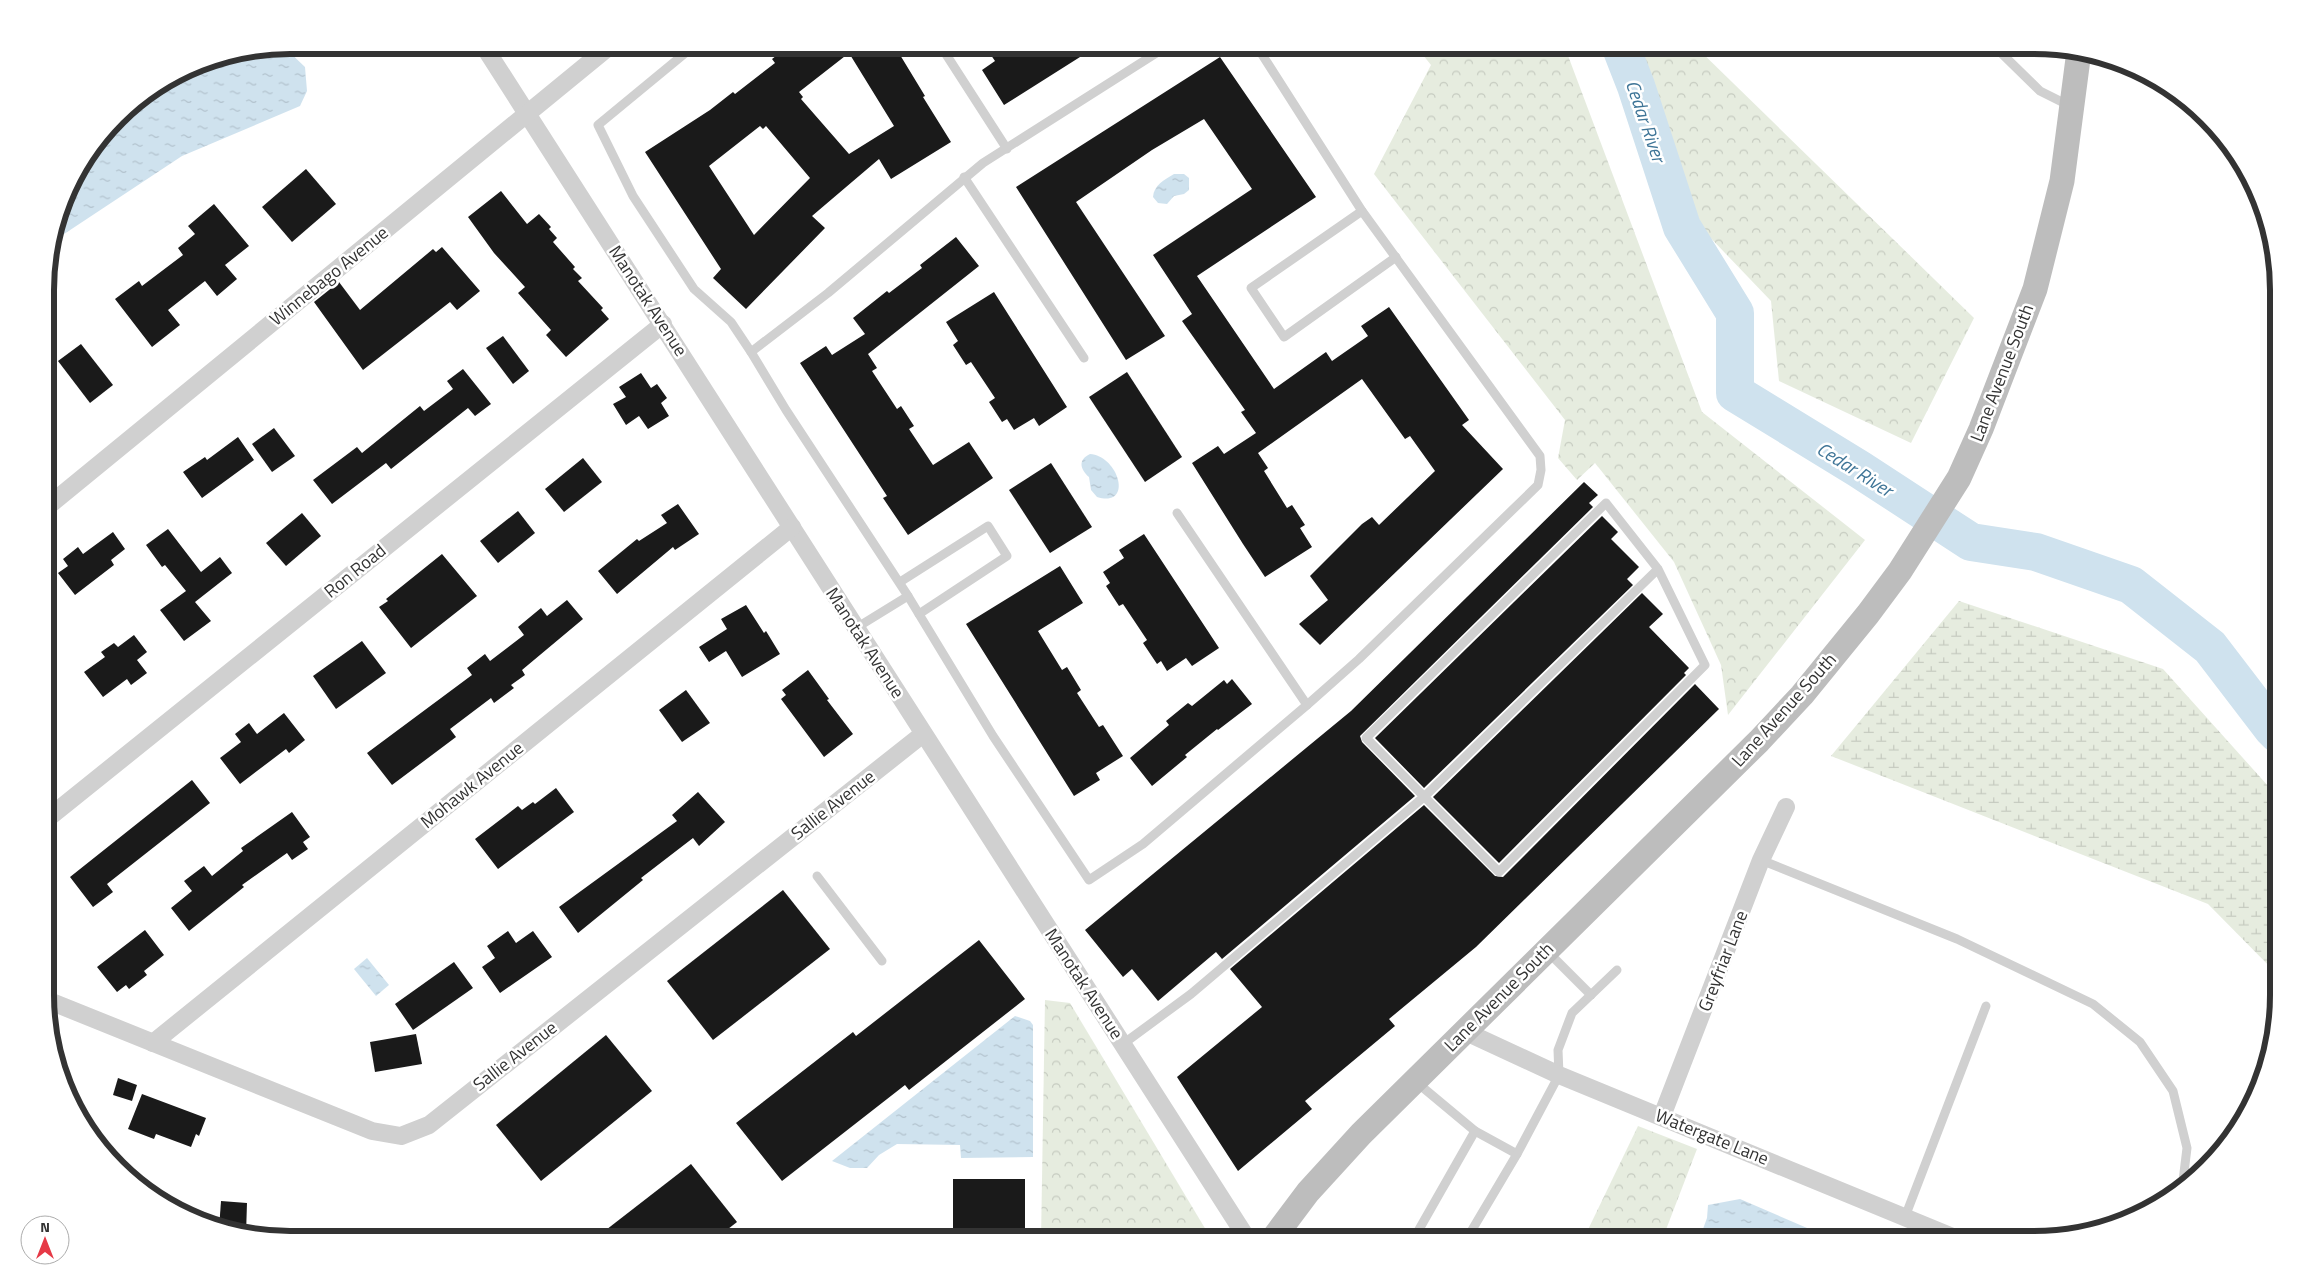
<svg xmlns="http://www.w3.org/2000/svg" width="2324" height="1285" viewBox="0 0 2324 1285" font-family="'Titillium Web',sans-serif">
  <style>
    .forest { fill: url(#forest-crowns) }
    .wetland { fill: url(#wetland-marsh) }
    .water { fill: url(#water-ripples) }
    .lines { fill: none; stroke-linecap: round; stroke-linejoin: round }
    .river { stroke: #cfe2ee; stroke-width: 38 }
    .building { fill: #1a1a1a; fill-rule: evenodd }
    .lane { stroke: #d0d0d0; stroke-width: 9 }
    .street { stroke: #d0d0d0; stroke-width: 18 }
    .secondary { stroke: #bdbdbd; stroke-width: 25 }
    .labels { text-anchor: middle; stroke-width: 5; stroke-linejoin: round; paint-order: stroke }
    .street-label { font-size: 18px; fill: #333; stroke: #fff }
    .water-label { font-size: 19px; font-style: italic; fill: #3f7597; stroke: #fff }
    .rim { fill: none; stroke: #333; stroke-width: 6 }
  </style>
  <defs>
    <pattern id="forest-crowns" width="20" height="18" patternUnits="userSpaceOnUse" patternTransform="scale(1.25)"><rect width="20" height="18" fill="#e6ecdf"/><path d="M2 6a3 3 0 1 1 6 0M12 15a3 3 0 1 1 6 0" fill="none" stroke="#c6cbc0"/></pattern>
    <pattern id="wetland-marsh" width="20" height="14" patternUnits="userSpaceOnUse" patternTransform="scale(1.25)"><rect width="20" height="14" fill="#e6ecdf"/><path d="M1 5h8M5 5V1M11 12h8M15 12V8" fill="none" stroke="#c6cbc0"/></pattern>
    <pattern id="water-ripples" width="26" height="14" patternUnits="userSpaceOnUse" patternTransform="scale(1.25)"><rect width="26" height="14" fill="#cfe2ee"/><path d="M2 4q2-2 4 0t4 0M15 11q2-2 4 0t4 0" fill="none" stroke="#b2c2cd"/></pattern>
  </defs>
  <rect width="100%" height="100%" fill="#fff"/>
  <g class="forest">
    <path d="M1415,45H1564L1702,412L1865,540L1728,715L1721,665L1674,562L1595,463L1577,480L1558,458L1565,420L1374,174L1431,65Z"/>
    <path d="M1634,45H1694L1974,318L1911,443L1779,381L1771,301L1703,230Z"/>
    <path d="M1045,1000L1070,1003L1209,1235L1206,1240H1041Z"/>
    <path d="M1638,1126L1697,1149L1662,1240H1583Z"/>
  </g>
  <path class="wetland" d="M1959,601L2163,669L2278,797V975L2208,904L1831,756Z"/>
  <g class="water">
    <path d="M283,46L305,67L307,91L300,106L182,156L52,242L70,181L128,106L196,63Z"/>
    <path d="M1174,174H1184L1189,178V190L1184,194L1174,196L1167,204L1158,203L1153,197C1154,185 1164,180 1174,174Z"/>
    <path d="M1090,454C1119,456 1134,508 1097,497L1091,490L1089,477C1081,470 1077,460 1090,454Z"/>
    <path d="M367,958L389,985L376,996L354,969Z"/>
    <path d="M1015,1016L1030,1021L1033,1025V1157L961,1158L960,1145L897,1144L879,1155L867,1168H850L832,1161Z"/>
    <path d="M1740,1199L1835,1240H1699L1707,1218L1708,1205Z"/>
  </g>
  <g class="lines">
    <path class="river" d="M1620,45L1636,86L1682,227L1735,313V393L1859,469L1971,542L2036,552L2131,585L2210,647L2272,728L2278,734"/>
  </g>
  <g class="building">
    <path d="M790,45H894L925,96L923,97L951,142L891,179L879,159L812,216L825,228L746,309L713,278L721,269L645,152L710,110L733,92L735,94L775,63L772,59ZM849,53L894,126L849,154L801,99L803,97L799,92ZM760,126L763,129L766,126L810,178L754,235L709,166Z"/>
    <path d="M984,45H1099L1004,105L982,70L995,61Z"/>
    <path d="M1220,57L1316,197L1197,276L1274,389L1326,352L1332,361L1368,336L1361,326L1389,307L1469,420L1462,425L1503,469L1320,645L1299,624L1328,600L1310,576L1362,524L1372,517L1379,525L1435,471L1410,436L1405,439L1362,379L1258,453L1268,468L1264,471L1287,508L1292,505L1305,525L1300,528L1312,547L1265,577L1243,544L1192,463L1218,446L1224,454L1256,433L1241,412L1245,410L1182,321L1192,314L1153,255L1252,189L1204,119L1152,150L1076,202L1165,336L1126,360L1016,187Z"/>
    <path d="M306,169L336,204L292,242L262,207Z"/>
    <path d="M501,191L527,224L539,214L551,227L549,229L557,238L553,242L575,267L573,269L582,278L578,281L603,308L601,310L609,319L566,357L546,335L551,330L518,293L525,287L494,253L468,217Z"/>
    <path d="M214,204L249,246L225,265L237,279L217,296L205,281L168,310L180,325L152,347L115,299L139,281L142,286L183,255L178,248L195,234L188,226Z"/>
    <path d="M956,237L979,266L868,354L877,368L872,371L897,409L901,406L914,426L909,429L933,465L969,442L993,478L908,535L883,498L887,496L800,363L826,346L832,355L865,334L853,318L887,291L889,293L922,268L920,265Z"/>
    <path d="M442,247L480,291L457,310L450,302L363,370L314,302L339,282L360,310L433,249L436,252Z"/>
    <path d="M994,292L1067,407L1039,426L1034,418L1014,430L1007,419L1002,422L989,402L995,398L971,362L966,365L953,345L958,341L946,322Z"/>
    <path d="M503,336L529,371L513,384L486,348Z"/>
    <path d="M81,344L113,385L90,403L58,361Z"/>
    <path d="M463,369L491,404L475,416L468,408L391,469L386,463L332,504L313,480L357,447L362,453L420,406L424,411L453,389L447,381Z"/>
    <path d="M1127,372L1182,457L1145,482L1089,397Z"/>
    <path d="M641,373L651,388L657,384L667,398L661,403L669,416L648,429L639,416L626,425L613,404L626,397L619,387Z"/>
    <path d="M274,428L295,456L272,472L252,444Z"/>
    <path d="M238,437L254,460L202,498L183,472L205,457L207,460Z"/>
    <path d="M583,458L602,482L564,512L545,489Z"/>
    <path d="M1051,463L1092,527L1050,553L1009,490Z"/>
    <path d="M1584,482L1598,495L1589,503L1593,507L1360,736L1362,742L1415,796L1222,959L1216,952L1158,1001L1132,969L1123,977L1085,930L1351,711Z"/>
    <path d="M678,504L699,534L675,550L673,547L617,594L598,571L637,539L639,541L667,523L661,515Z"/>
    <path d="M518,511L535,533L498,563L480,541Z"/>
    <path d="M302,513L321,536L286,566L266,543Z"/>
    <path d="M1602,516L1618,532L1611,539L1639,567L1627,579L1633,585L1424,788L1375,738Z"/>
    <path d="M168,529L201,572L220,557L232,573L195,602L211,621L184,641L160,610L186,591L165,565L162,567L146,545Z"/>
    <path d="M113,532L125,549L111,560L114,565L75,595L58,573L68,566L63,559L78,547L83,554Z"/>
    <path d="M1144,534L1219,648L1192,666L1186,658L1167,671L1161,661L1157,664L1143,643L1147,640L1123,604L1119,606L1106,586L1110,583L1103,572L1124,558L1119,550Z"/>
    <path d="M442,554L477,596L411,648L379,607L388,601L386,599Z"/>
    <path d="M1060,566L1083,603L1038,631L1062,670L1067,667L1081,690L1077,693L1099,727L1103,725L1123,756L1096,773L1100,780L1074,796L966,624Z"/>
    <path d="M1642,593L1663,614L1649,627L1689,668L1684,673L1686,675L1499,863L1433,797Z"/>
    <path d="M567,600L583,619L522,670L525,675L511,685L514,688L494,703L491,698L450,729L456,737L392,785L367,753L472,675L467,668L485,654L490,661L524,635L518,627L541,608L547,616Z"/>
    <path d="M746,605L764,633L766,631L780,654L742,677L726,651L709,662L699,647L727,629L721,619Z"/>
    <path d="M134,635L147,652L137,660L147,673L131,685L127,679L103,697L84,672L105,657L101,652L114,643L118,647Z"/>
    <path d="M362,641L386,673L336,709L313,676Z"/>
    <path d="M808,670L829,699L827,700L853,734L824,757L781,699L786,695L782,690Z"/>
    <path d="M1232,679L1252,704L1218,730L1217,729L1185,755L1187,757L1152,786L1130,758L1169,725L1166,721L1188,703L1192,706L1224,680L1227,684Z"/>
    <path d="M1695,684L1719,709L1476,947L1389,1019L1395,1026L1305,1101L1312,1109L1238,1171L1177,1077L1262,1007L1230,969L1424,805L1495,876L1503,877Z"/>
    <path d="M686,690L710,723L682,742L659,710Z"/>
    <path d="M284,713L305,740L289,753L286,749L240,784L220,758L241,742L235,734L249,723L257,734Z"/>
    <path d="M192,780L210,803L107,884L113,892L93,907L70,877Z"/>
    <path d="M556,788L574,812L498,869L475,839L518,806L522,810L533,802L535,804Z"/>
    <path d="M698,792L725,822L699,846L693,838L641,878L643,880L578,933L559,907L677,821L672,815Z"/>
    <path d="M292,812L310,837L303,842L308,849L292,860L287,853L242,885L244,887L189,931L171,908L192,891L184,881L204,866L212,876L243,851L241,848Z"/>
    <path d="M783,890L830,949L713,1040L667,981Z"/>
    <path d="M145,930L164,955L144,971L147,975L129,989L126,985L117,992L97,967Z"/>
    <path d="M508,931L516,943L533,931L552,957L500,993L482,967L495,958L487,946Z"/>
    <path d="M979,940L1025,999L909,1090L905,1085L782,1181L736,1123L853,1032L856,1036Z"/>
    <path d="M454,962L473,988L413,1030L395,1004Z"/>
    <path d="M416,1034L422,1064L375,1072L370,1042Z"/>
    <path d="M606,1035L652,1091L541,1181L496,1125Z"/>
    <path d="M118,1078L137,1085L132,1101L113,1095Z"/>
    <path d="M142,1094L206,1118L199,1136L196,1134L191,1147L156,1134L154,1139L128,1129Z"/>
    <path d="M691,1164L737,1222L714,1240H593Z"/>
    <rect x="953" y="1179" width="72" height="61"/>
    <path d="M221,1201L247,1203L246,1234L219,1229Z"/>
  </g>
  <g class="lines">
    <g class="lane">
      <path d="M695,45L598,125L633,196L694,289L731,322L751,352"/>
      <path d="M940,45L1007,149"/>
      <path d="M1993,45L2040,91L2070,106"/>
      <path d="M964,177L1084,358"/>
      <path d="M1362,211L1251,288L1284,337L1396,257"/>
      <path d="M1177,513L1307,705"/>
      <path d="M900,582L988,526L1007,556L919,614"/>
      <path d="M908,596L786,410L751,352L828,293L983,163L1169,45"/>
      <path d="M856,628L908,596L993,736L1089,880L1143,844L1307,705L1359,659L1538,485L1541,470L1540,456L1362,211L1256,45"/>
      <path d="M1761,860L1957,939L2093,1004L2140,1042L2173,1091L2187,1148L2182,1189"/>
      <path d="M817,876L882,961"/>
      <path d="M1547,951L1591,995"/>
      <path d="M1123,1044L1191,994L1425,796L1658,569L1705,665L1499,872L1366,738L1606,503L1658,569"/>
      <path d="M1415,1081L1475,1131L1517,1154"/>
      <path d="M1905,1217L1986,1006"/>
      <path d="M1413,1240L1475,1131"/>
      <path d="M1466,1240L1517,1154L1559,1075L1558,1050L1572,1013L1617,970"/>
    </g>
    <g class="street">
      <path d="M483,45L1248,1240"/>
      <path d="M47,507L611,45"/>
      <path d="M47,819L663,324"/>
      <path d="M47,1000L372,1131L401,1136L429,1125L923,734"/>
      <path d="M1464,1031L1559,1075L1960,1240"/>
      <path d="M153,1043L792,527"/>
      <path d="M1662,1116L1761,860L1786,807"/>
    </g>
    <path class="secondary" d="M1272,1240L1308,1192L1361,1134L1759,741L1802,695L1868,614L1900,571L1959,478L1981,429L2035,289L2062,181L2079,51"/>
  </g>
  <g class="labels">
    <g class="street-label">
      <text transform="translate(329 276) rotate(-39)" y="6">Winnebago Avenue</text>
      <text transform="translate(648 301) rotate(57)" y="6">Manotak Avenue</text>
      <text transform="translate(2002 373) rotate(-69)" y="6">Lane Avenue South</text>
      <text transform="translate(355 571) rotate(-39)" y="6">Ron Road</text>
      <text transform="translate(865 643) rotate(57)" y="6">Manotak Avenue</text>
      <text transform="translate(1784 710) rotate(-48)" y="6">Lane Avenue South</text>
      <text transform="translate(472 785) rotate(-39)" y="6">Mohawk Avenue</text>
      <text transform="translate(833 805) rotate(-38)" y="6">Sallie Avenue</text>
      <text transform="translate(1723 961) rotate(-69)" y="6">Greyfriar Lane</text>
      <text transform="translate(1084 984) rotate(57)" y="6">Manotak Avenue</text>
      <text transform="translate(1499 997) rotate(-45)" y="6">Lane Avenue South</text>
      <text transform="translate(515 1056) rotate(-38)" y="6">Sallie Avenue</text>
      <text transform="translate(1712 1137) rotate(22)" y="6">Watergate Lane</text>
    </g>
    <g class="water-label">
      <text transform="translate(1646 121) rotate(71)" y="7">Cedar River</text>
      <text transform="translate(1855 469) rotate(32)" y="7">Cedar River</text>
    </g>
  </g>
  <path d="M0 0H2324V1285H0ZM290 54H2034A236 236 0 0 1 2270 290V995A236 236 0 0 1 2034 1231H290A236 236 0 0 1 54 995V290A236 236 0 0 1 290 54Z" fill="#fff" fill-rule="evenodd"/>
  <path class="rim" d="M290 54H2034A236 236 0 0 1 2270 290V995A236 236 0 0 1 2034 1231H290A236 236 0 0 1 54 995V290A236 236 0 0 1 290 54Z"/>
  <g transform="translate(45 1240)"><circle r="24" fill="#ffffff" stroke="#adadad"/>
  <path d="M0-4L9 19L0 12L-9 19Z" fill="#e63946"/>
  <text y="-8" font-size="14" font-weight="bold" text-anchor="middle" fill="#333333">N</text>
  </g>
</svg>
